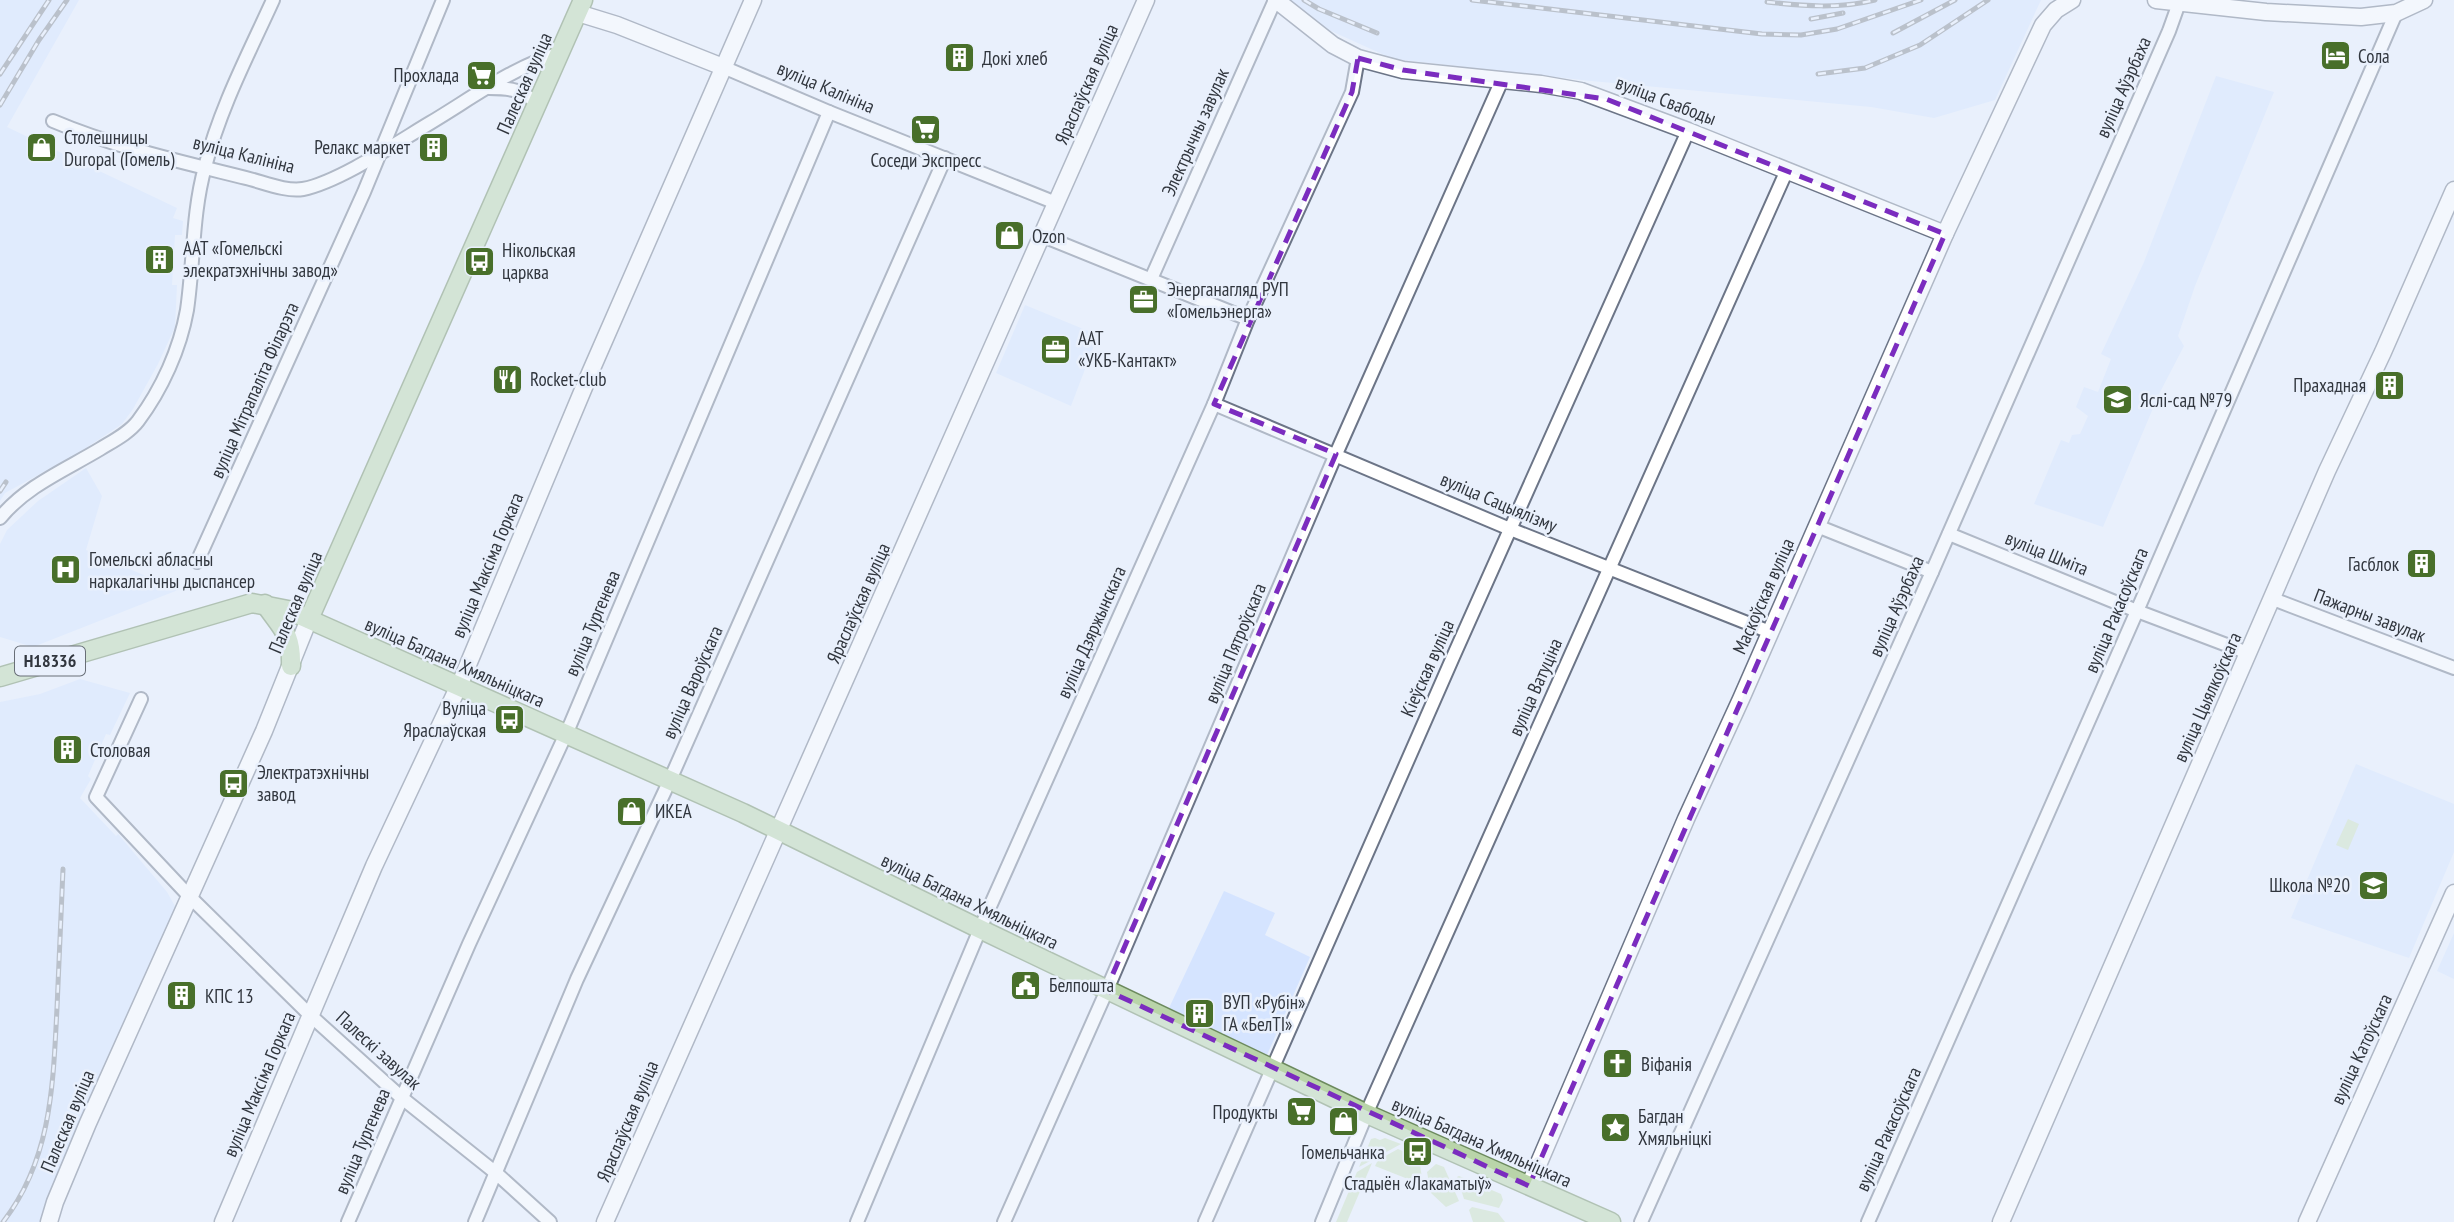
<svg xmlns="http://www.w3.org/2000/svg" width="2454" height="1222" viewBox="0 0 2454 1222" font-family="'PT Sans Narrow',sans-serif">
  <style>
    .built { fill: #d5e4ff }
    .green { fill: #cbdfbf }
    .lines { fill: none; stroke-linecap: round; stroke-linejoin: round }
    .street-casing { stroke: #6c7587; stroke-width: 16 }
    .secondary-casing { stroke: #6c7587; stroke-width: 19 }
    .primary-casing { stroke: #6c8a5e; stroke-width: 21 }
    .street { stroke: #fff; stroke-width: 12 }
    .secondary { stroke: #fff; stroke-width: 16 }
    .primary { stroke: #b9d4a9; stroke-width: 18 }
    .rail-casing { stroke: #818790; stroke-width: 5 }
    .rail { stroke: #e9f0fc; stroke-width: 2.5; stroke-dasharray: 8; stroke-linecap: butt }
    .marked { fill: none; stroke: #7b2cbf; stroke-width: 5; stroke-dasharray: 14 9; stroke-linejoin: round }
    .labels { text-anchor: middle; stroke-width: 5; stroke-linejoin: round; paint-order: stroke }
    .shield { fill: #e9f0fc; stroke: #686e77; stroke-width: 2 }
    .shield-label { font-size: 18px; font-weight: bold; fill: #31363e }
    .poi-label { font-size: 19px; fill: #31363e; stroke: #e9f0fc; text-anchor: start }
    .street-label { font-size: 19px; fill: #31363e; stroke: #e9f0fc }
  </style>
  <rect width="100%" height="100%" fill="#e9f0fc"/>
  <g class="built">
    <path d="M0,0H79L7,127L177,208L173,218L183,221L182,235H175L172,285H177L175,327L158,364L133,409L122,424L77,454L5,493L0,501Z"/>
    <path d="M1290,0H2041L1995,100L1934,118L1871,107L1591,81L1393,59L1329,30Z"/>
    <path d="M2216,76L2274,92L2195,286L2178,336L2184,346L2159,394L2103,527L2034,504L2061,440L2069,443L2072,435L2080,434L2088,416L2076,407L2084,387L2098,392L2111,359L2101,354L2144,262Z"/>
    <path d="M1025,305L1098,335L1071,406L996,373Z"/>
    <path d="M86,468L102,496L86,550L178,590L33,647L0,637V544L7,530L38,501Z"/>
    <path d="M80,679L130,693L110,735L106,734L88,776L91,779L80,798L116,836L118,834L167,892L176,908L47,1202L41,1222H0V702L40,694Z"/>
    <path d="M2356,764L2454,804V852L2409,958L2291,918Z"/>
    <path d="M1224,891L1275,913L1265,935L1310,957L1267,1055L1169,1008Z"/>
    <path d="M2454,933V979L2437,971Z"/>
  </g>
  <g class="green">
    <path d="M2348,819L2359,824L2348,850L2336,845Z"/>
    <path d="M1375,1138L1380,1140L1385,1138L1401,1144L1359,1167L1371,1139Z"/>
    <path d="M1398,1149L1419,1158L1423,1185L1375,1166L1378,1160Z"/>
    <path d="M1372,1163L1347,1222H1336L1357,1172Z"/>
    <path d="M1436,1164L1444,1167L1459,1201L1446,1207L1431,1193L1427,1172Z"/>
    <path d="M1459,1176L1501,1194L1503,1200L1499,1208L1464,1199L1457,1177Z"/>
    <path d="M1472,1207L1498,1213L1505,1222H1473L1469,1210Z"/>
  </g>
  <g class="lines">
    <defs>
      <g id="street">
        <path d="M723,67L829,112L1056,203"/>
        <path d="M489,88C513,88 520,90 539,104"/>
        <path d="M53,121C114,147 182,162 246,178C263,182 286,192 303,189C339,182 398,142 430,123C472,98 514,66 561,53"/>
        <path d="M1043,236L1248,319"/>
        <path d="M1151,279L1275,0"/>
        <path d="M1214,404L1510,529L1770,632"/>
        <path d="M0,518C26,486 65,470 100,449C113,441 129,433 138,421C162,389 180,349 187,310C194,262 192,214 205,167C220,108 248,55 273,0"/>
        <path d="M1817,526L1932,572"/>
        <path d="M1949,534L2137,611L2248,653"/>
        <path d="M197,562L364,192L443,0"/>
        <path d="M2273,599L2454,668"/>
        <path d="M141,699L96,797L190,897L310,1015L402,1098L496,1173L550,1222"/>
        <path d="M348,1222L469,944L570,725L829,112"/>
        <path d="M475,1222L577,979L670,780L945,158"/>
        <path d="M857,1222L983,922L1214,404L1248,319L1352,92L1358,58"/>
        <path d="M1004,1222L1103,999L1336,454L1502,80"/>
        <path d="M1205,1222L1453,657L1688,131"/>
        <path d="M1322,1222L1371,1103L1787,170"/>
        <path d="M1641,1222L1932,572L2169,31L2179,3"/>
        <path d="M1868,1222L2137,611L2396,13"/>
      </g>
      <g id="secondary">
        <path d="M1276,0L1333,45L1358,58L1403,70L1541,84L1581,91L1688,131L1945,234"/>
        <path d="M2156,0L2266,12L2361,17L2396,13L2424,0"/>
        <path d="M578,13L617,25L723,67"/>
        <path d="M1529,1186L1686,819L1741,699L1945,234L2043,25L2056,10L2072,0"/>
        <path d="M49,1222L55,1202L88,1123L264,731L309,619"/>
        <path d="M223,1222L374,866L462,679L590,373L753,0"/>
        <path d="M605,1222L1146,0"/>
        <path d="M2001,1222L2327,471L2383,352L2454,190"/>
        <path d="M2307,1222L2454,893"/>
      </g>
      <g id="primary">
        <path d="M265,604C282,629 292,633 291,666"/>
        <path d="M309,619L583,0"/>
        <path d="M0,677L252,603L288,610L743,813L980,929L1367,1114L1611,1222"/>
      </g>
    </defs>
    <use href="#street" class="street-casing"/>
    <use href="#secondary" class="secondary-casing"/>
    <use href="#primary" class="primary-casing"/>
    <use href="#street" class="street"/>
    <use href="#secondary" class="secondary"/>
    <use href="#primary" class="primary"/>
    <defs>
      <g id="rail">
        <path d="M1304,0L1319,9L1377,33"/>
        <path d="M1472,0L1762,34L1801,35L1837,29L1921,0"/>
        <path d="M1767,2C1804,6 1839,9 1875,0"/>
        <path d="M1811,19L1843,13"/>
        <path d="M1893,33L1955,0"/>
        <path d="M0,74L49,0"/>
        <path d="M1818,74L1865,68L1920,45L1988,0"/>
        <path d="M0,105L39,40L67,0"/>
        <path d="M0,491L6,482"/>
        <path d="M3,1222C52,1159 53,1084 57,1008C59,962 61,915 63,869"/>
      </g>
    </defs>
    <use href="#rail" class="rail-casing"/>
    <use href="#rail" class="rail"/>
  </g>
  <path d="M0 0H2454V1222H0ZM1358,58L1403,70L1606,99L1945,234L1529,1186L1106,990L1336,454L1214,404L1352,92Z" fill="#e9f0fc" fill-opacity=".55" fill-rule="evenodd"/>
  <path class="marked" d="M1358,58L1403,70L1606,99L1945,234L1529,1186L1106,990L1336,454L1214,404L1352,92Z"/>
  <defs>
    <symbol id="hotel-square" viewBox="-11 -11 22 22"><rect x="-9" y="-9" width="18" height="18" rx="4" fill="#486f2a" stroke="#e9f0fc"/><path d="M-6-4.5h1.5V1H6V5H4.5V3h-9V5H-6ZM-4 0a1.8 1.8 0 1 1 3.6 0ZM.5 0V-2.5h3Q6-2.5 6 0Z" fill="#fff"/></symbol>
    <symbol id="building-square" viewBox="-11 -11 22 22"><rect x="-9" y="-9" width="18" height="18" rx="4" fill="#486f2a" stroke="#e9f0fc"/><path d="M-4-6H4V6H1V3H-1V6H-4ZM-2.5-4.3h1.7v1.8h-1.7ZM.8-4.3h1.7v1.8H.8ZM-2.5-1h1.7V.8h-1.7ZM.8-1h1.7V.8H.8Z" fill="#fff"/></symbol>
    <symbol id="supermarket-square" viewBox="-11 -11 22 22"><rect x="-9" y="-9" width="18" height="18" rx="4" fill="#486f2a" stroke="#e9f0fc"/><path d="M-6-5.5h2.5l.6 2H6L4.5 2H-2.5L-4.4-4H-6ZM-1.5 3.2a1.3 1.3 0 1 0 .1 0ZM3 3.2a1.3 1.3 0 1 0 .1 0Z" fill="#fff"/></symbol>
    <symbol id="shop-square" viewBox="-11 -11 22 22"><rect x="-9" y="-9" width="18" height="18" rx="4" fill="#486f2a" stroke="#e9f0fc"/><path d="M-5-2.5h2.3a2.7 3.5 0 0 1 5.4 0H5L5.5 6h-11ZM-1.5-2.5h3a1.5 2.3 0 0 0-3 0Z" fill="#fff"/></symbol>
    <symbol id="bus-square" viewBox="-11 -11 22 22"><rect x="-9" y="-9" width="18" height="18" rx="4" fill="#486f2a" stroke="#e9f0fc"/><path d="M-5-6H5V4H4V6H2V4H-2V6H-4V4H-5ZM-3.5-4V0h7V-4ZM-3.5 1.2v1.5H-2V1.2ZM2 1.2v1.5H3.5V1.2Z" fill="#fff"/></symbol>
    <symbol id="office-square" viewBox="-11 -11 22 22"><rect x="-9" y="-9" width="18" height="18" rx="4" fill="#486f2a" stroke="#e9f0fc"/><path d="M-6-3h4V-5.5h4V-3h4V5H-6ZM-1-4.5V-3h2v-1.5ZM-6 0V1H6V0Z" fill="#fff"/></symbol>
    <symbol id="restaurant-square" viewBox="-11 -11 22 22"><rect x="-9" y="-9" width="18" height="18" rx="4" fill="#486f2a" stroke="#e9f0fc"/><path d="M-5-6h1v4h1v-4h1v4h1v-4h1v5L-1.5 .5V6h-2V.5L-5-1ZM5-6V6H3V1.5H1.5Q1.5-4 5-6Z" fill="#fff"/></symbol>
    <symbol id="school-square" viewBox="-11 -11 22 22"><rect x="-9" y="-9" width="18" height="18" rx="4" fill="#486f2a" stroke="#e9f0fc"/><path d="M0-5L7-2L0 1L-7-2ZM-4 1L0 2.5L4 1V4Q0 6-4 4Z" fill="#fff"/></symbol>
    <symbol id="hospital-square" viewBox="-11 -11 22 22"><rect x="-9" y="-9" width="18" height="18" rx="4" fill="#486f2a" stroke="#e9f0fc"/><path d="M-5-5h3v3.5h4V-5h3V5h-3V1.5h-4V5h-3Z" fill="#fff"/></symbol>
    <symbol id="civic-square" viewBox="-11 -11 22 22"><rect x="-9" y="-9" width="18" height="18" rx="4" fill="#486f2a" stroke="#e9f0fc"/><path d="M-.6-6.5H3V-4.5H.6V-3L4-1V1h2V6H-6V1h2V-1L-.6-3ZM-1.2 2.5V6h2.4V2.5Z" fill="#fff"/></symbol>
    <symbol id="church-square" viewBox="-11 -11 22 22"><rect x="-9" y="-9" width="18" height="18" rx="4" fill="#486f2a" stroke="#e9f0fc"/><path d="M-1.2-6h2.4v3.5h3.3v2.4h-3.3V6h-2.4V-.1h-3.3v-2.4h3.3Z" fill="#fff"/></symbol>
    <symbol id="sight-square" viewBox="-11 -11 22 22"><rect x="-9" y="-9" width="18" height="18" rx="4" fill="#486f2a" stroke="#e9f0fc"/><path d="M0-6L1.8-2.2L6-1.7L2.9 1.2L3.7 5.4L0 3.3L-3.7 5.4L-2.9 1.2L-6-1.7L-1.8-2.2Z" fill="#fff"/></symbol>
  </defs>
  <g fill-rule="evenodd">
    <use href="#hotel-square" x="2318" y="38" width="35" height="35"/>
    <use href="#building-square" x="942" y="40" width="35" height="35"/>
    <use href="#supermarket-square" x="464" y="58" width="35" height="35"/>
    <use href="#supermarket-square" x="908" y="112" width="35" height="35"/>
    <use href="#building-square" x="416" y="130" width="35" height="35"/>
    <use href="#shop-square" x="24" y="130" width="35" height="35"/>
    <use href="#shop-square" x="992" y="218" width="35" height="35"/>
    <use href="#building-square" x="142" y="242" width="35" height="35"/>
    <use href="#bus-square" x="462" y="244" width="35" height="35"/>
    <use href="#office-square" x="1126" y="282" width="35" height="35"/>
    <use href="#office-square" x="1038" y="332" width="35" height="35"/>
    <use href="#restaurant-square" x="490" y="362" width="35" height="35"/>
    <use href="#building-square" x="2372" y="368" width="35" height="35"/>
    <use href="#school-square" x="2100" y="382" width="35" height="35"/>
    <use href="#building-square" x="2404" y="546" width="35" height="35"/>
    <use href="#hospital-square" x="48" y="552" width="35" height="35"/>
    <use href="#bus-square" x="492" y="702" width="35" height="35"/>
    <use href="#building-square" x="50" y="732" width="35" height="35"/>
    <use href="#bus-square" x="216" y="766" width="35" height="35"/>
    <use href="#shop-square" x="614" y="794" width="35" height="35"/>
    <use href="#school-square" x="2356" y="868" width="35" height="35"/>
    <use href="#civic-square" x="1008" y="968" width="35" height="35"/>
    <use href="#building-square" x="164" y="978" width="35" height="35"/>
    <use href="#building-square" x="1182" y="996" width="35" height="35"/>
    <use href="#church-square" x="1600" y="1046" width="35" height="35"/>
    <use href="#supermarket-square" x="1284" y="1094" width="35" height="35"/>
    <use href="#shop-square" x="1326" y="1104" width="35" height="35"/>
    <use href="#sight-square" x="1598" y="1110" width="35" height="35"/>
    <use href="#bus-square" x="1400" y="1134" width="35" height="35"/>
  </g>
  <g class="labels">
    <rect class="shield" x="15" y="646.5" width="70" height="29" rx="5"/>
    <g class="shield-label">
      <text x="50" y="667">Н18336</text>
    </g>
    <g class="poi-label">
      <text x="2358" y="63">Сола</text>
      <text x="982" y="65">Докі хлеб</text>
      <text x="459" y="82" text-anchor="end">Прохлада</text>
      <text x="64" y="144">Столешницы<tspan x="64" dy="22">Duropal (Гомель)</tspan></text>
      <text x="410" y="154" text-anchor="end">Релакс маркет</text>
      <text x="926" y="167" text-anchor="middle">Соседи Экспресс</text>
      <text x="1032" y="243">Ozon</text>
      <text x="183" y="255">ААТ «Гомельскі<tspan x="183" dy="22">элекратэхнічны завод»</tspan></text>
      <text x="502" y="257">Нікольская<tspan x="502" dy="22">царква</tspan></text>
      <text x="1167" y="296">Энерганагляд РУП<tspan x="1167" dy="22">«Гомельэнерга»</tspan></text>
      <text x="1078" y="345">ААТ<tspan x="1078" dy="22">«УКБ-Кантакт»</tspan></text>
      <text x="530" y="386">Rocket-club</text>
      <text x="2366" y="392" text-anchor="end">Прахадная</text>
      <text x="2140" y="407">Яслі-сад №79</text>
      <text x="89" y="566">Гомельскі абласны<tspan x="89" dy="22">наркалагічны дыспансер</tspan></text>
      <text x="2399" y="571" text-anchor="end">Гасблок</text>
      <text x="486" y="715" text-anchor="end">Вуліца<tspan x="486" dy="22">Яраслаўская</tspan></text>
      <text x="90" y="757">Столовая</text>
      <text x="257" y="779">Электратэхнічны<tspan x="257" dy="22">завод</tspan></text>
      <text x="655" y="818">ИКЕА</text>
      <text x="2350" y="892" text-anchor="end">Школа №20</text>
      <text x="1049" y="992">Белпошта</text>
      <text x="205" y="1003">КПС 13</text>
      <text x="1223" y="1009">ВУП «Рубін»<tspan x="1223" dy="22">ГА «БелТІ»</tspan></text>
      <text x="1641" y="1071">Віфанія</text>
      <text x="1278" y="1119" text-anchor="end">Продукты</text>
      <text x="1638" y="1123">Багдан<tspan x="1638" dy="22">Хмяльніцкі</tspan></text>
      <text x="1343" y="1159" text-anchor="middle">Гомельчанка</text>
      <text x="1418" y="1190" text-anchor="middle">Стадыён «Лакаматыў»</text>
    </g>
    <g class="street-label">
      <text transform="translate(524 83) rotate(-66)" y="7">Палеская вуліца</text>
      <text transform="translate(1086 84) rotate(-66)" y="7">Яраслаўская вуліца</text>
      <text transform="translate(826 87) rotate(23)" y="7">вуліца Калініна</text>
      <text transform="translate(2123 87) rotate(-66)" y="7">вуліца Аўэрбаха</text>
      <text transform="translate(1666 100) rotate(21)" y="7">вуліца Свабоды</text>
      <text transform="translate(1195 132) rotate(-66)" y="7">Электрычны завулак</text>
      <text transform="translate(244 154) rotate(14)" y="7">вуліца Калініна</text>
      <text transform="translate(254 390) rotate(-66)" y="7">вуліца Мітрапаліта Філарэта</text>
      <text transform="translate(1499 502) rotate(23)" y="7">вуліца Сацыялізму</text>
      <text transform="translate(2047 553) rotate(22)" y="7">вуліца Шміта</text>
      <text transform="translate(487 565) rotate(-67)" y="7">вуліца Максіма Горкага</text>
      <text transform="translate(1763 596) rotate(-66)" y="7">Маскоўская вуліца</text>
      <text transform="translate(295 602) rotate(-67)" y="7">Палеская вуліца</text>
      <text transform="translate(858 603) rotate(-66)" y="7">Яраслаўская вуліца</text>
      <text transform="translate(1896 606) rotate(-66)" y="7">вуліца Аўэрбаха</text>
      <text transform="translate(2116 610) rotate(-67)" y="7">вуліца Ракасоўскага</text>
      <text transform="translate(2370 615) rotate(21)" y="7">Пажарны завулак</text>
      <text transform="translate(592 623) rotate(-67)" y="7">вуліца Тургенева</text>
      <text transform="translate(1091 632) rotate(-66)" y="7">вуліца Дзяржынскага</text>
      <text transform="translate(1235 643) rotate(-67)" y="7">вуліца Пятроўскага</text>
      <text transform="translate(455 662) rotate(24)" y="7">вуліца Багдана Хмяльніцкага</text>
      <text transform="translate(1427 668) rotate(-66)" y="7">Кіеўская вуліца</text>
      <text transform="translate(692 682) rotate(-66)" y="7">вуліца Вароўскага</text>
      <text transform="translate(1535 687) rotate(-66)" y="7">вуліца Ватуціна</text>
      <text transform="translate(2207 697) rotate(-66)" y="7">вуліца Цыялкоўскага</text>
      <text transform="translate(970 901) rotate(26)" y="7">вуліца Багдана Хмяльніцкага</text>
      <text transform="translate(2361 1049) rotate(-65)" y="7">вуліца Катоўскага</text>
      <text transform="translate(379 1050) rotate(42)" y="7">Палескі завулак</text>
      <text transform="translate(259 1084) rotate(-67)" y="7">вуліца Максіма Горкага</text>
      <text transform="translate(67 1121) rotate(-67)" y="7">Палеская вуліца</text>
      <text transform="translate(627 1121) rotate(-67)" y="7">Яраслаўская вуліца</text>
      <text transform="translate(1888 1129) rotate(-66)" y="7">вуліца Ракасоўскага</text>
      <text transform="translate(362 1141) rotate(-67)" y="7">вуліца Тургенева</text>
      <text transform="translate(1482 1142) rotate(24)" y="7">вуліца Багдана Хмяльніцкага</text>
    </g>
  </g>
</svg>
